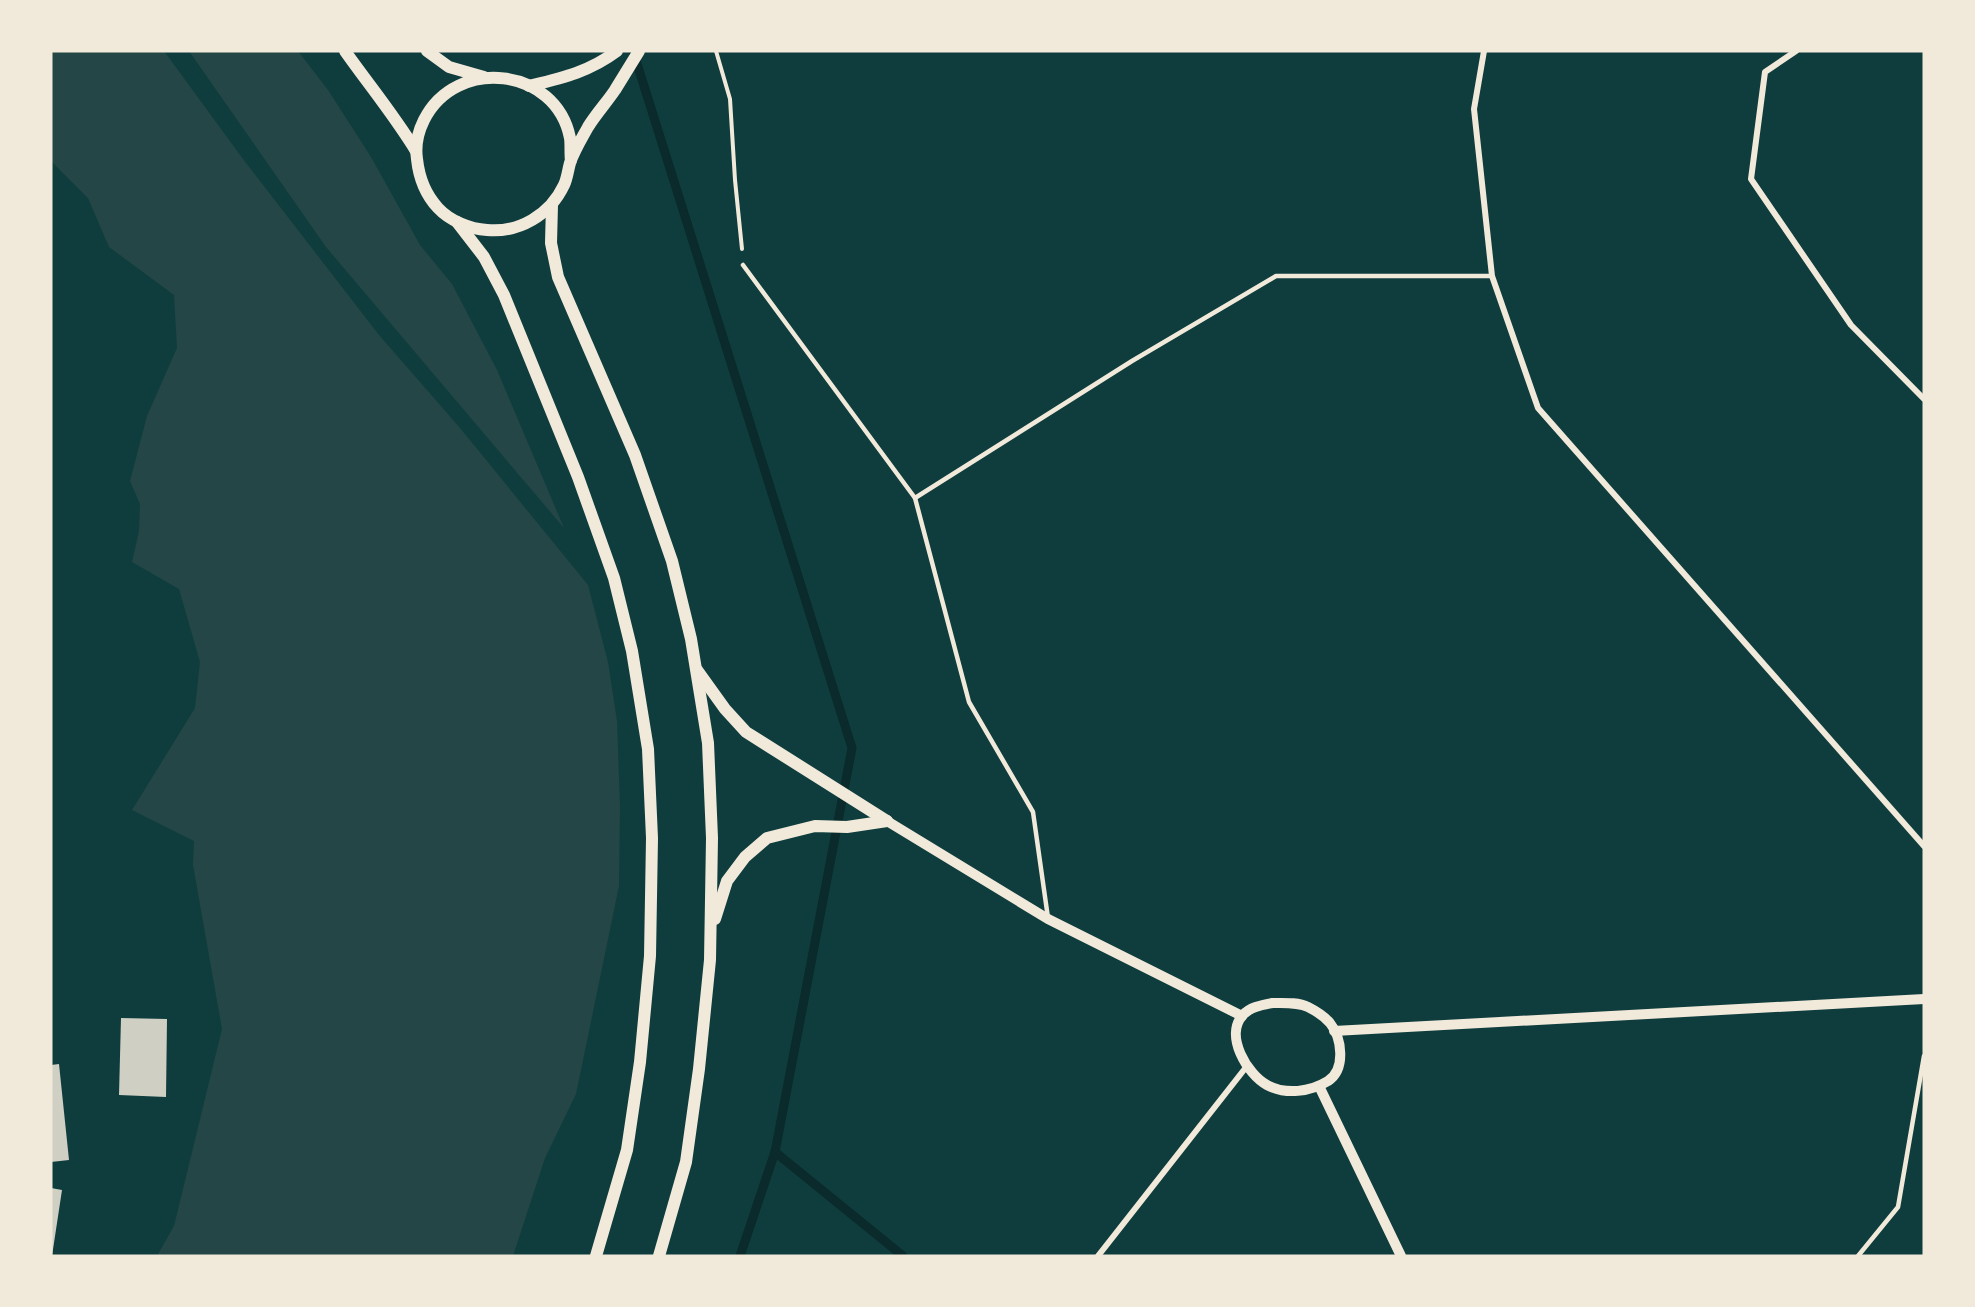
<svg xmlns="http://www.w3.org/2000/svg" width="1975" height="1307" viewBox="0 0 1975 1307" font-family="'Varela Round',sans-serif">
  <style>
    .green { fill: #244646 }
    .lines { fill: none; stroke-linecap: round; stroke-linejoin: round }
    .stream { stroke: #0a2a2b; stroke-width: 9 }
    .building { fill: #cfcfc3 }
    .path { stroke: #f1e9da; stroke-width: 4 }
    .service { stroke: #f1e9da; stroke-width: 4.5 }
    .minor { stroke: #f1e9da; stroke-width: 6 }
    .tertiary { stroke: #f1e9da; stroke-width: 10 }
    .secondary { stroke: #f1e9da; stroke-width: 12 }
  </style>
  <rect width="100%" height="100%" fill="#0f3d3e"/>
  <g class="green">
    <path d="M51,51H164L243,159L379,335L460,428L588,585L608,662L617,721L620,807L619,886L576,1094L545,1158L513,1256H157L174,1226L222,1029L193,865L194,841L132,810L195,708L200,662L179,589L132,562L139,531L140,504L130,481L147,416L177,348L174,295L109,247L88,198L51,161Z"/>
    <path d="M189,51H298L328,90L371,157L420,245L452,284L497,370L564,528L326,247Z"/>
  </g>
  <g class="lines">
    <g class="stream">
      <path d="M634,54L852,748L775,1152L740,1256"/>
      <path d="M775,1152L903,1256"/>
    </g>
  </g>
  <g class="building">
    <path d="M121,1018L167,1019L166,1097L119,1095Z"/>
    <path d="M59,1064L69,1160L51,1162V1065Z"/>
    <path d="M51,1188L62,1190L52,1256H51Z"/>
  </g>
  <g class="lines">
    <path class="path" d="M716,51L730,99L735,180L742,249"/>
    <g class="service">
      <path d="M743,265L915,498L969,702L1033,812L1048,918"/>
      <path d="M915,498L1132,361L1276,276H1492"/>
      <path d="M1858,1256L1898,1207L1924,1056"/>
    </g>
    <g class="minor">
      <path d="M1484,51L1474,109L1492,276L1538,408L1924,846"/>
      <path d="M1796,51L1765,72L1751,179L1851,325L1924,399"/>
      <path d="M1098,1256L1247,1066"/>
    </g>
    <g class="tertiary">
      <path d="M887,821L1048,919L1242,1016"/>
      <path d="M1272,1003C1284,1003 1298,1002 1308,1007C1316,1011 1324,1016 1330,1023C1342,1038 1346,1069 1328,1081C1310,1092 1286,1095 1267,1085C1247,1074 1224,1035 1243,1015C1250,1007 1262,1005 1272,1003Z"/>
      <path d="M1334,1031L1924,999"/>
      <path d="M1319,1086L1401,1256"/>
    </g>
    <g class="secondary">
      <path d="M345,51C369,85 394,115 416,151"/>
      <path d="M427,51L449,67L484,77"/>
      <path d="M529,86C562,78 589,72 617,51"/>
      <path d="M571,161C570,154 571,145 570,138C556,67 456,56 424,120C418,132 415,145 417,159C419,178 425,194 438,208C450,221 470,229 487,230C519,233 550,215 564,185C567,179 568,170 570,163C574,151 582,138 588,127C596,114 607,102 615,90C623,77 631,64 639,51"/>
      <path d="M552,205L551,243L558,277L635,455L672,561L691,639L708,743L712,838L710,960L699,1069L686,1162L659,1256"/>
      <path d="M457,222L484,257L504,295L578,477L614,578L632,651L648,749L652,838L650,956L640,1062L627,1150L596,1256"/>
      <path d="M697,670L725,709L746,732L887,821"/>
      <path d="M715,919L727,881L745,857L767,838L815,826L847,827L887,821"/>
    </g>
  </g>
  <rect width="1975" height="1307" fill="none" stroke="#f1e9da" stroke-width="105"/>
</svg>
